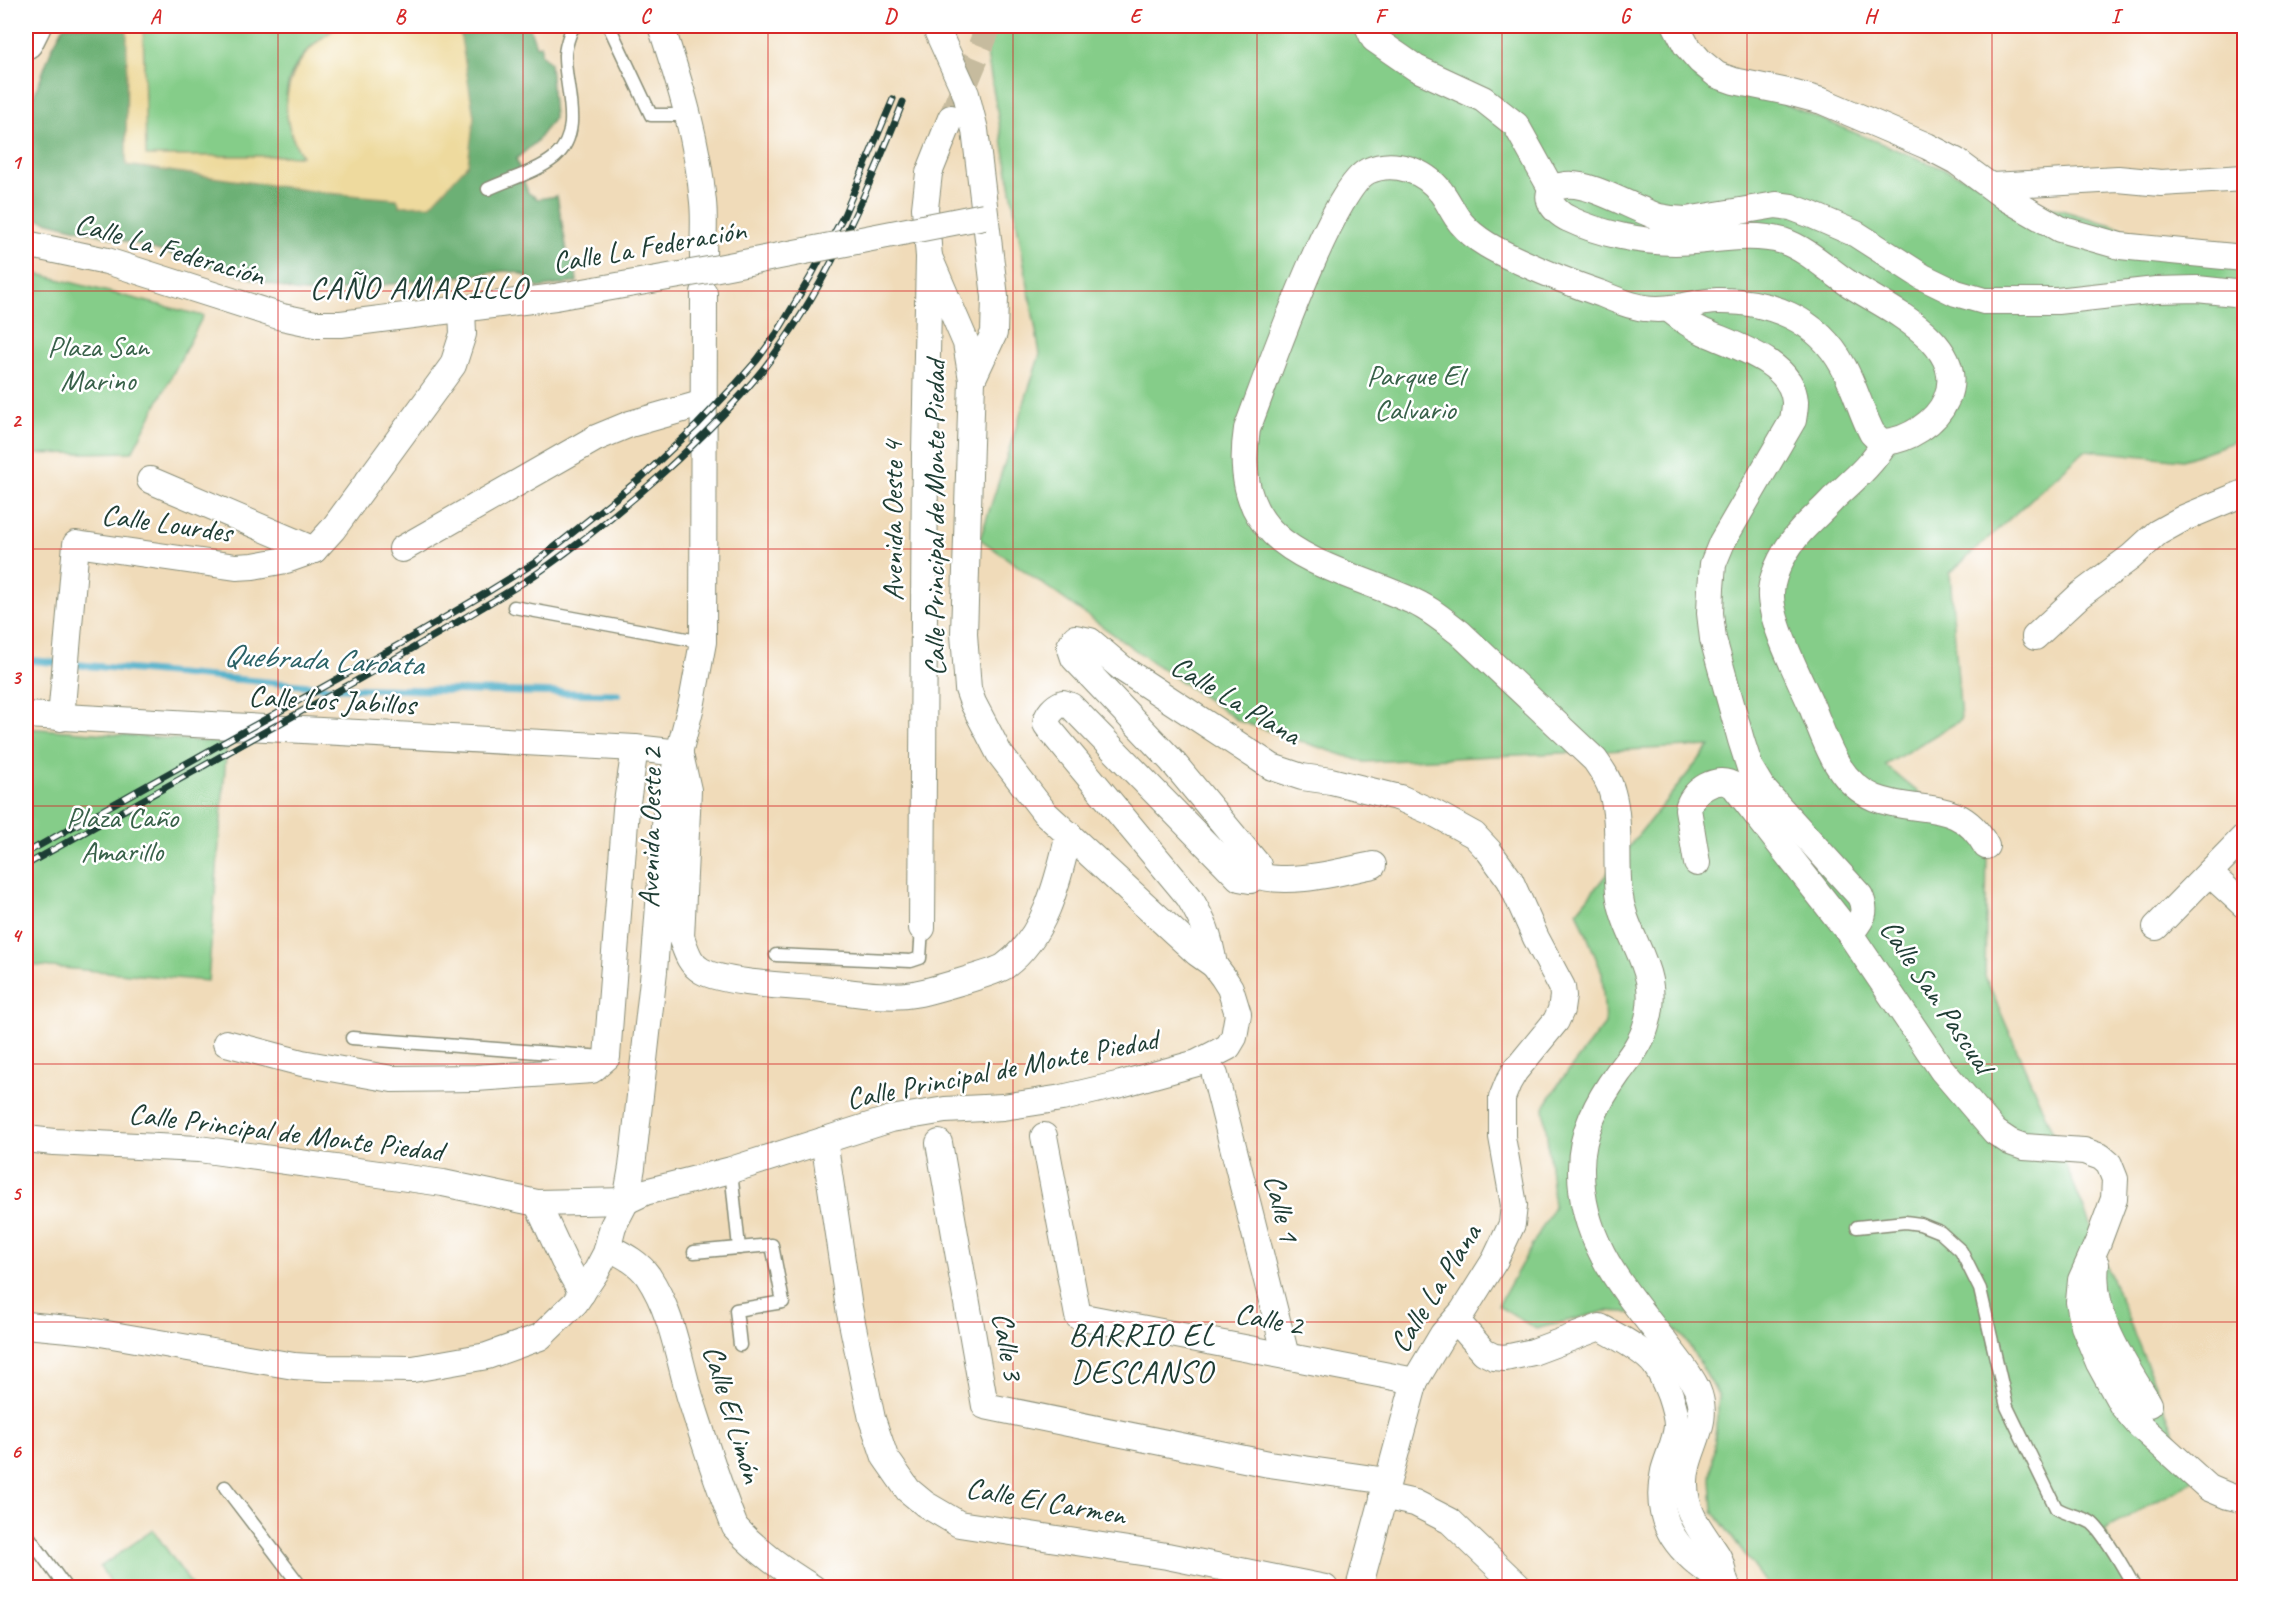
<svg xmlns="http://www.w3.org/2000/svg" width="2270" height="1613" viewBox="0 0 2270 1613" font-family="Caveat,sans-serif">
  <style>
    .green { fill: #85cd89; stroke: #52855e; stroke-width: 1.5 }
    .forest { fill: #6cb075; stroke: #467654; stroke-width: 1.5 }
    .sand { fill: #eeda9e; stroke: #868c69; stroke-width: 1.5 }
    .lines { fill: none; stroke-linecap: round; stroke-linejoin: round }
    .stream { stroke: #45aac5; stroke-width: 7 }
    .minor-tunnel { stroke: #c6bb9e; stroke-width: 26; stroke-dasharray: 26 13; stroke-linecap: butt }
    .service-casing { stroke: #888c76; stroke-width: 15 }
    .minor-casing { stroke: #888c76; stroke-width: 28 }
    .secondary-casing { stroke: #888c76; stroke-width: 36 }
    .service { stroke: #fff; stroke-width: 12 }
    .minor { stroke: #fff; stroke-width: 26 }
    .secondary { stroke: #fff; stroke-width: 33 }
    .rail-casing { stroke: #1f3d34; stroke-width: 7 }
    .rail { stroke: #fff; stroke-width: 4.5; stroke-dasharray: 14; stroke-linecap: butt }
    .minor-bridge-casing { stroke: #888c76; stroke-width: 28; stroke-linecap: butt }
    .minor-bridge { stroke: #fff; stroke-width: 26 }
    .grid { fill: none; stroke: #d62828; stroke-width: 1.5; stroke-opacity: 0.55 }
    .labels { text-anchor: middle; stroke-width: 5; stroke-linejoin: round; paint-order: stroke }
    .street-label { font-size: 30px; fill: #1f3d34; stroke: #fff }
    .park-label { font-size: 30px; fill: #386149; stroke: #fff }
    .neighbourhood-label { font-size: 32px; letter-spacing: 1.5px; fill: #1f3d34; stroke: #fff }
    .water-label { font-size: 32px; font-style: italic; fill: #2c6367; stroke: #fff }
    .neatline { fill: none; stroke: #d62828; stroke-width: 2 }
    .grid-label { font-size: 20px; text-anchor: middle; font-weight: bold; fill: #d62828 }
  </style>
  <rect width="100%" height="100%" fill="#fff"/>
  <filter id="ink" filterUnits="userSpaceOnUse"><feTurbulence type="fractalNoise" baseFrequency=".0167" numOctaves="2"/><feDisplacementMap in="SourceGraphic" scale="12" xChannelSelector="R" yChannelSelector="G"/><feConvolveMatrix kernelMatrix="1 2 1 2 8 2 1 2 1" color-interpolation-filters="sRGB"/></filter>
  <filter id="wash" filterUnits="userSpaceOnUse"><feTurbulence type="fractalNoise" baseFrequency=".008" numOctaves="4" result="noise"/><feDisplacementMap in="SourceGraphic" scale="24" xChannelSelector="R" yChannelSelector="G"/><feGaussianBlur stdDeviation="1.35" result="paint"/><feColorMatrix in="noise" values="0 0 0 0 0 0 0 0 0 0 0 0 0 0 0 0 0 1.4 0 .05"/><feComposite in="paint" operator="in"/></filter>
  <g filter="url(#wash)">
    <rect width="100%" height="100%" fill="#f0dbb9"/>
    <g class="green">
      <path d="M143,26H340C321,37 300,54 291,75C281,99 287,136 303,156H146Z"/>
      <path d="M982,26H1675L1696,79L1765,96L2000,192L2244,264V438L2183,460L2085,450L1950,573L1961,720L1885,765L1987,849L1985,976L2053,1133L2194,1481L2104,1530L2129,1587H1769L1713,1511L1711,1479L1719,1396L1686,1340L1659,1314L1606,1311L1536,1329L1498,1306L1554,1206L1544,1107L1562,1079L1605,1024L1602,973L1577,911L1710,746L1364,762L1239,721L1155,664L980,539L1040,354Z"/>
      <path d="M26,271L203,316L132,452L26,454Z"/>
      <path d="M26,728L227,743L208,981L29,965L26,981Z"/>
      <path d="M153,1530L193,1587H114L100,1567Z"/>
    </g>
    <path class="forest" d="M64,26H127L126,165L327,193L398,199L400,206L474,117L459,26H529L536,46L541,45V54L550,63L554,118L536,142L516,159L528,193L538,199L557,196L569,262L575,261L577,282L538,288C528,275 521,272 505,271L313,293L294,291L140,245L26,216V117L52,48Z"/>
    <path class="sand" d="M127,26H143L146,156H302C270,105 290,54 340,26H459L474,117L468,164L431,205L400,206L397,199L327,193L126,165Z"/>
    <g class="lines">
      <path class="stream" d="M26,660L333,688L618,694"/>
    </g>
  </g>
  <g filter="url(#ink)">
    <g class="lines">
      <path class="minor-tunnel" d="M951,118L989,26"/>
      <defs>
        <g id="service">
          <path d="M609,26L651,115H688"/>
          <path d="M488,189C509,179 537,172 555,157C585,131 564,87 565,55C565,46 569,37 572,28L576,26"/>
          <path d="M514,607L703,642"/>
          <path d="M776,955L911,961L920,958L922,928"/>
          <path d="M352,1038L603,1057"/>
          <path d="M731,1170L739,1248"/>
          <path d="M1857,1227L1905,1222L1920,1224L1940,1232L1961,1251L1980,1289L2007,1407L2056,1508C2067,1515 2081,1516 2092,1523C2105,1534 2126,1572 2135,1588"/>
          <path d="M694,1252L772,1245L783,1302L736,1310L740,1345"/>
          <path d="M225,1487L302,1588"/>
          <path d="M26,1533L66,1588"/>
        </g>
        <g id="minor">
          <path d="M661,26C680,83 698,142 703,202C705,221 703,240 703,258"/>
          <path d="M935,26L966,94L975,130L995,297L994,333L972,380"/>
          <path d="M1368,26L1374,39L1416,68L1483,99L1516,125L1552,190"/>
          <path d="M1676,26L1686,45L1700,61L1717,75L1734,81L1788,92L1822,101L1927,146L1956,161L2006,198L2060,229L2120,246L2244,258"/>
          <path d="M1992,186L2118,179L2161,183L2244,178"/>
          <path d="M26,244L107,261L282,317L315,324H341L555,297"/>
          <path d="M1669,309C1680,318 1691,326 1704,332C1733,345 1793,362 1795,402C1795,408 1794,414 1793,420L1722,542L1713,564L1711,588L1710,613L1713,639L1741,740L1750,768L1762,788L1860,896C1868,914 1861,920 1850,934"/>
          <path d="M1885,442C1908,440 1936,423 1946,400C1971,343 1884,307 1848,283C1827,269 1807,249 1783,241C1747,231 1711,242 1675,242C1641,242 1600,234 1569,219C1551,211 1537,188 1566,185C1590,182 1634,209 1659,217C1668,219 1677,220 1686,220L1776,205L1791,207L1812,215L1856,234L1923,277L1956,293L1984,301H2057L2156,290L2197,289L2244,294"/>
          <path d="M1885,442C1872,465 1852,481 1833,499C1823,510 1811,520 1801,531C1787,546 1772,572 1771,592C1769,620 1800,679 1812,707C1826,742 1837,782 1875,798C1918,815 1960,797 1986,846"/>
          <path d="M150,480L314,550"/>
          <path d="M402,549L596,438L630,424L704,403"/>
          <path d="M2035,637L2080,595L2131,557L2157,533L2184,518L2244,493"/>
          <path d="M26,715L635,748L680,753"/>
          <path d="M61,718L76,544L236,567L253,566L286,560L314,550L333,529L453,365L463,334L462,309"/>
          <path d="M681,759L688,790L681,937C686,950 689,964 702,971C726,984 794,986 823,989C851,992 887,999 914,994C927,992 997,972 1005,966C1046,936 1058,880 1069,834"/>
          <path d="M1697,863L1688,809C1691,791 1718,774 1734,786L1850,934L1942,1070L1995,1132L2010,1142L2024,1147L2084,1151L2101,1157L2109,1164L2115,1179L2114,1199L2098,1242L2081,1280L2079,1302L2084,1326L2099,1363L2122,1405L2139,1425L2209,1488L2228,1496L2244,1500"/>
          <path d="M2209,873L2244,905"/>
          <path d="M1255,875C1290,886 1338,872 1373,865"/>
          <path d="M2156,927L2244,837"/>
          <path d="M922,928L925,452L929,257L925,208L929,173L951,118"/>
          <path d="M1214,965C1209,935 1204,922 1189,897L1051,731L1046,724C1046,715 1055,706 1063,703L1071,706L1239,878L1250,880L1259,871L1258,865L1171,760L1074,658L1070,646L1075,638L1090,641L1123,669L1272,767L1302,777L1331,781L1400,798L1434,813L1474,835L1489,851L1510,880L1536,938L1562,987L1563,996L1561,1010L1556,1021L1515,1071L1508,1083L1502,1098V1137L1514,1205L1512,1224L1495,1260L1463,1311L1443,1334L1415,1381L1359,1588"/>
          <path d="M226,1043L302,1063L392,1079L476,1078L592,1070L607,1057L626,809L635,748"/>
          <path d="M1215,1075L1286,1356"/>
          <path d="M1044,1136L1078,1316L1415,1381"/>
          <path d="M26,1139L54,1142L199,1149L443,1183L537,1203L626,1201L645,1192L731,1170L891,1119L945,1110L1003,1107L1062,1098L1121,1084L1197,1063L1228,1047L1234,1037L1238,1014L1230,988L1223,977L1214,965L1197,953L1045,813L999,753L973,703L968,689L964,634L972,380L966,343L929,257"/>
          <path d="M824,1140L849,1308L872,1419L885,1457L908,1490L925,1504L959,1524L1167,1556L1325,1588"/>
          <path d="M939,1143L985,1406L1269,1464L1387,1481"/>
          <path d="M537,1203L564,1261L582,1293"/>
          <path d="M608,1247C623,1255 638,1262 648,1276C672,1312 678,1356 690,1397C704,1440 718,1485 735,1527C758,1552 784,1570 813,1588"/>
          <path d="M2096,1264C2090,1316 2123,1362 2149,1404"/>
          <path d="M1456,1320L1484,1352L1494,1357L1505,1358L1533,1352L1600,1327C1615,1335 1647,1352 1656,1366C1662,1374 1666,1385 1670,1395C1673,1404 1677,1416 1677,1426C1676,1441 1668,1456 1664,1471C1652,1525 1680,1555 1724,1582"/>
          <path d="M26,1325L89,1331L294,1366L327,1368L413,1369L487,1356L540,1337L575,1303L597,1270L606,1253L613,1226L626,1201L632,1167L654,971L667,800L692,702L703,642L704,293"/>
          <path d="M1383,1496L1415,1503L1450,1521L1520,1588"/>
          <path d="M1728,1588C1722,1579 1724,1571 1720,1562C1719,1556 1714,1551 1711,1546C1698,1527 1685,1510 1685,1485C1684,1449 1713,1426 1697,1389C1688,1370 1675,1357 1663,1340C1622,1287 1580,1240 1581,1168C1581,1132 1598,1101 1618,1073C1629,1058 1641,1044 1646,1026C1664,969 1625,943 1619,892C1615,859 1621,824 1612,792C1609,780 1602,770 1595,760L1460,633C1444,621 1428,607 1410,600C1323,561 1228,552 1247,429C1265,383 1331,189 1368,171C1394,159 1425,171 1441,192C1449,202 1453,214 1461,223C1475,240 1497,251 1517,260C1545,273 1573,284 1602,294C1616,300 1630,306 1645,308C1670,312 1693,302 1717,301C1769,300 1818,319 1843,366C1855,387 1861,412 1872,433L1880,441L1885,442"/>
        </g>
        <path id="secondary" d="M26,42L34,26"/>
      </defs>
      <use href="#service" class="service-casing"/>
      <use href="#minor" class="minor-casing"/>
      <use href="#secondary" class="secondary-casing"/>
      <use href="#service" class="service"/>
      <use href="#minor" class="minor"/>
      <use href="#secondary" class="secondary"/>
      <defs>
        <g id="rail">
          <path d="M26,853L400,644L486,593L536,562L642,477L697,425L735,385L757,360L777,333L811,276L844,215L893,99"/>
          <path d="M26,865C123,810 222,756 320,701C369,674 417,646 466,617C491,602 518,587 542,570C618,516 706,440 764,368C824,292 868,191 903,102"/>
        </g>
      </defs>
      <use href="#rail" class="rail-casing"/>
      <use href="#rail" class="rail"/>
      <defs>
        <path id="minor-bridge" d="M555,297L708,270L984,216"/>
      </defs>
      <use href="#minor-bridge" class="minor-bridge-casing"/>
      <use href="#minor-bridge" class="minor-bridge"/>
    </g>
  </g>
  <path class="grid" d="M278,26V1588M523,26V1588M768,26V1588M1013,26V1588M1257,26V1588M1502,26V1588M1747,26V1588M1992,26V1588M26,291H2244M26,549H2244M26,806H2244M26,1064H2244M26,1322H2244"/>
  <g class="labels">
    <g class="street-label">
      <text transform="translate(649 246) rotate(-10)" y="10">Calle La Federación</text>
      <text transform="translate(170 249) rotate(16)" y="10">Calle La Federación</text>
      <text transform="translate(934 518) rotate(-90)" y="10">Calle Principal de Monte Piedad</text>
      <text transform="translate(892 521) rotate(-90)" y="10">Avenida Oeste 4</text>
      <text transform="translate(167 523) rotate(8)" y="10">Calle Lourdes</text>
      <text transform="translate(332 700) rotate(3)" y="10">Calle Los Jabillos</text>
      <text transform="translate(1236 700) rotate(31)" y="10">Calle La Plana</text>
      <text transform="translate(650 828) rotate(-89)" y="10">Avenida Oeste 2</text>
      <text transform="translate(1937 996) rotate(56)" y="10">Calle San Pascual</text>
      <text transform="translate(1002 1069) rotate(-11)" y="10">Calle Principal de Monte Piedad</text>
      <text transform="translate(286 1132) rotate(7)" y="10">Calle Principal de Monte Piedad</text>
      <text transform="translate(1282 1208) rotate(76)" y="10">Calle 1</text>
      <text transform="translate(1435 1288) rotate(-58)" y="10">Calle La Plana</text>
      <text transform="translate(1269 1319) rotate(11)" y="10">Calle 2</text>
      <text transform="translate(1008 1346) rotate(80)" y="10">Calle 3</text>
      <text transform="translate(733 1414) rotate(73)" y="10">Calle El Limón</text>
      <text transform="translate(1046 1501) rotate(10)" y="10">Calle El Carmen</text>
    </g>
    <g class="park-label">
      <text x="98" y="356">Plaza San<tspan x="98" dy="34">Marino</tspan></text>
      <text x="1415" y="385">Parque El<tspan x="1415" dy="34">Calvario</tspan></text>
      <text x="122" y="827">Plaza Caño<tspan x="122" dy="34">Amarillo</tspan></text>
    </g>
    <g class="neighbourhood-label">
      <text x="419" y="298">CAÑO AMARILLO</text>
      <text x="1142" y="1345">BARRIO EL<tspan x="1142" dy="37">DESCANSO</tspan></text>
    </g>
    <g class="water-label">
      <text transform="translate(323 659) rotate(3)" y="11">Quebrada Caroata</text>
    </g>
  </g>
  <rect width="2270" height="1613" fill="none" stroke="#fff" stroke-width="66"/>
  <rect x="33" y="33" width="2204" height="1547" class="neatline"/>
  <g class="grid-label">
    <text x="155" y="23">A</text>
    <text x="400" y="23">B</text>
    <text x="645" y="23">C</text>
    <text x="890" y="23">D</text>
    <text x="1135" y="23">E</text>
    <text x="1380" y="23">F</text>
    <text x="1625" y="23">G</text>
    <text x="1870" y="23">H</text>
    <text x="2115" y="23">I</text>
    <text x="16" y="169">1</text>
    <text x="16" y="427">2</text>
    <text x="16" y="684">3</text>
    <text x="16" y="942">4</text>
    <text x="16" y="1200">5</text>
    <text x="16" y="1458">6</text>
  </g>
</svg>
